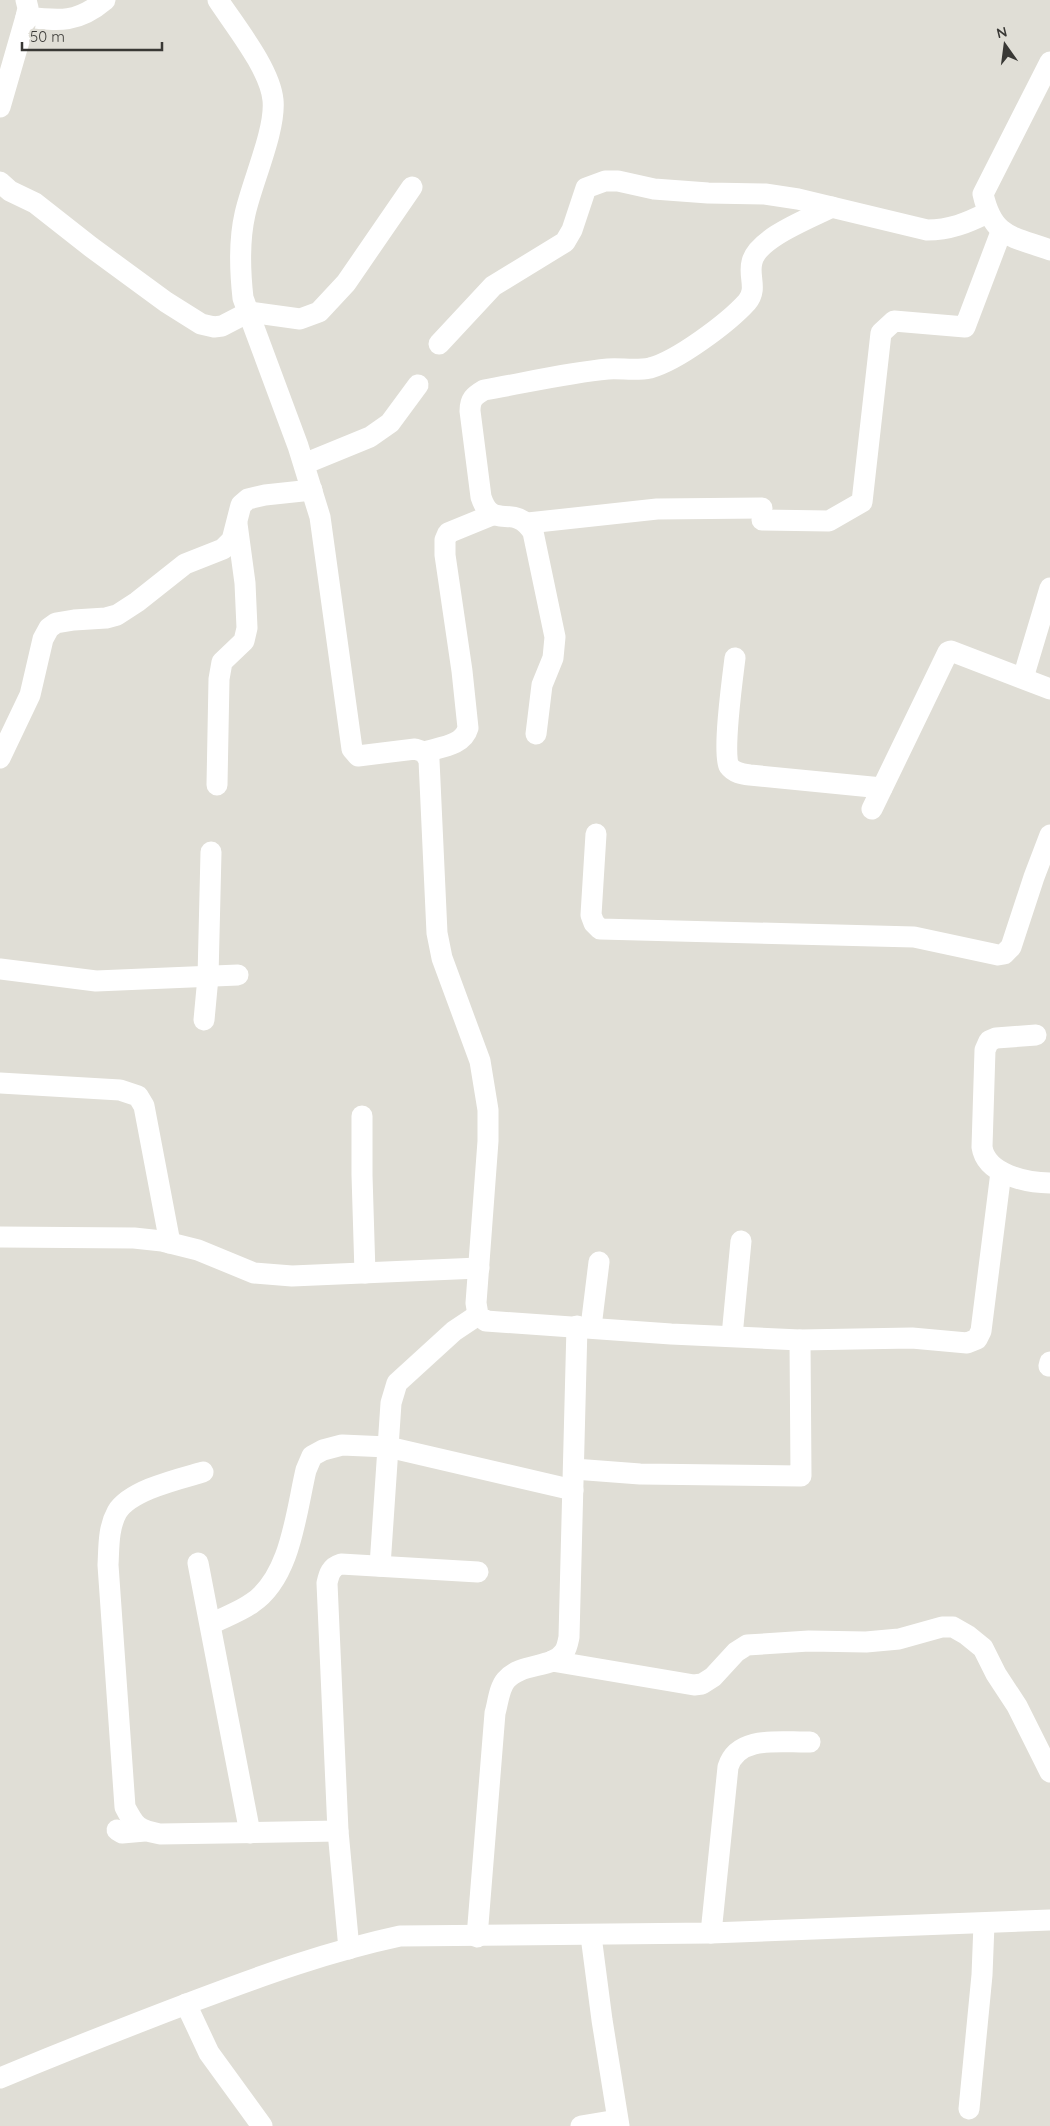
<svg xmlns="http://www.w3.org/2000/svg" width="1050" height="2126" viewBox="0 0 1050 2126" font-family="Quicksand,sans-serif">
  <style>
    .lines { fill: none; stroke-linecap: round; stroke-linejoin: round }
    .minor { stroke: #fff; stroke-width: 21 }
  </style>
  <rect width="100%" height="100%" fill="#e0ded6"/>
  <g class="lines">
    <g class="minor">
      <path d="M218,0C235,26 270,69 273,100C276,130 252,182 245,214C239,240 240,271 243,298L298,446L320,517L352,749L358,756L415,749L424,752L429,760L437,933L442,958L480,1061L488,1110V1141L476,1303L478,1315L486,1321L671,1334L800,1340L912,1338L967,1343L977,1339L981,1331L1001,1172"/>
      <path d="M26,17C60,21 78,23 105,0"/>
      <path d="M1050,62L983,194C993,238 1012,236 1050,250"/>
      <path d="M0,107L26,17L28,8L26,0"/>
      <path d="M0,182L10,191L35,203L91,247L166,302L201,324L214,327L222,326L249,312L300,319L319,312L346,283L412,187"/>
      <path d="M439,344L493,286L565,242L572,230L586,188L605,181H618L654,189L708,193L765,194L798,199L927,230C950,230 967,223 987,213"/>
      <path d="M304,464L370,437L390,423L418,385"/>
      <path d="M762,520L829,521L862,502L881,333L894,321L965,327L1001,232"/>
      <path d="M528,523L657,509L762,508"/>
      <path d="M735,658C733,674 722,756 729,766C734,773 742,774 750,775L882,788"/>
      <path d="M1023,678L1050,588"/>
      <path d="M536,734L542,685L553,658L555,637L533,532C513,501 493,533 481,497L470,411C470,399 474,396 484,390C525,383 566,373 608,369C621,368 636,371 650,368C677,361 728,323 747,302C758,289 748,276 752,262C757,238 811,218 832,207"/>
      <path d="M424,752C440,747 463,746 468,728L462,671L445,555V540L448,533L492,515"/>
      <path d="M0,758L30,695L43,639L49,628L56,623L74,620L106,618L117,615L137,602L185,564L223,549L232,540L241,505L248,499L265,495L312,490"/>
      <path d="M217,785L219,679L222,662L244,641L247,628L245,583L237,524"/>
      <path d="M872,809L948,652L951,651L1050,689"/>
      <path d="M596,834L591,915L594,923L600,929L914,937L998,955L1004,954L1011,947L1034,877L1050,835"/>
      <path d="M0,969L96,981L238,975"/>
      <path d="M204,1020L208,977L211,852"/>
      <path d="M1036,1035L996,1038L989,1041L985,1050L982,1147C986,1174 1026,1183 1050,1183"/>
      <path d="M0,1083L120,1090L138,1096L144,1106L170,1243"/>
      <path d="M362,1116V1175L365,1273"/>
      <path d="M0,1237L134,1238L162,1241L198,1250L254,1273L292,1276L479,1268"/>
      <path d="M591,1327L599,1262"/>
      <path d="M732,1336L741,1241"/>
      <path d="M1049,1366L1050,1362"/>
      <path d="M574,1469L640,1474L801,1476L800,1340"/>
      <path d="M203,1472C179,1479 130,1490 117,1512C108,1528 109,1548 108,1565L125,1807C135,1826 137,1830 160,1834L338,1831"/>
      <path d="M198,1563L250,1833"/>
      <path d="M380,1566L391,1403L397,1383L454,1331L478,1315"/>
      <path d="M211,1624C224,1617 240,1612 252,1603C291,1577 296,1512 306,1470L312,1456L323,1450L342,1445L388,1447L573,1490"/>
      <path d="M552,1661L694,1685L702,1684L713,1677L736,1652L747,1645L809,1641L866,1642L899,1639L942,1627H953L967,1635L983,1648L996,1674L1017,1706L1050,1772"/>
      <path d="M117,1830L122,1833L145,1831"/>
      <path d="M711,1933L728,1767C738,1734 783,1743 810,1742"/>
      <path d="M591,1936L602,2020L619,2126"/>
      <path d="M477,1937L495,1713C498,1703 499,1688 506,1680C521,1662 553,1669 564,1652C567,1648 568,1642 569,1637L577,1326"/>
      <path d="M349,1949L338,1831L327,1583C329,1574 331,1567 341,1564L478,1572"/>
      <path d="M186,2004L209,2053L262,2126"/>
      <path d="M0,2078C65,2051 131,2025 197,2000C263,1975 330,1951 400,1936L711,1933L1050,1920"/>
      <path d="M969,2109L982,1975L984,1924"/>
      <path d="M581,2126L617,2120"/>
    </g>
  </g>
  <g transform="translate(1005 45) rotate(346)" stroke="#e0ded6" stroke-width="4" paint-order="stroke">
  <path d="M0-4L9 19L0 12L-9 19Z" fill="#393835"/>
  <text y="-8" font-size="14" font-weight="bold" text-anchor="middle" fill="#393835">N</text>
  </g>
  <path d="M22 42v8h140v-8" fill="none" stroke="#393835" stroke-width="2.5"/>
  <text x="30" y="42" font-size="15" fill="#393835" stroke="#e0ded6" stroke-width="4" paint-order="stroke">50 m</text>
</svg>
